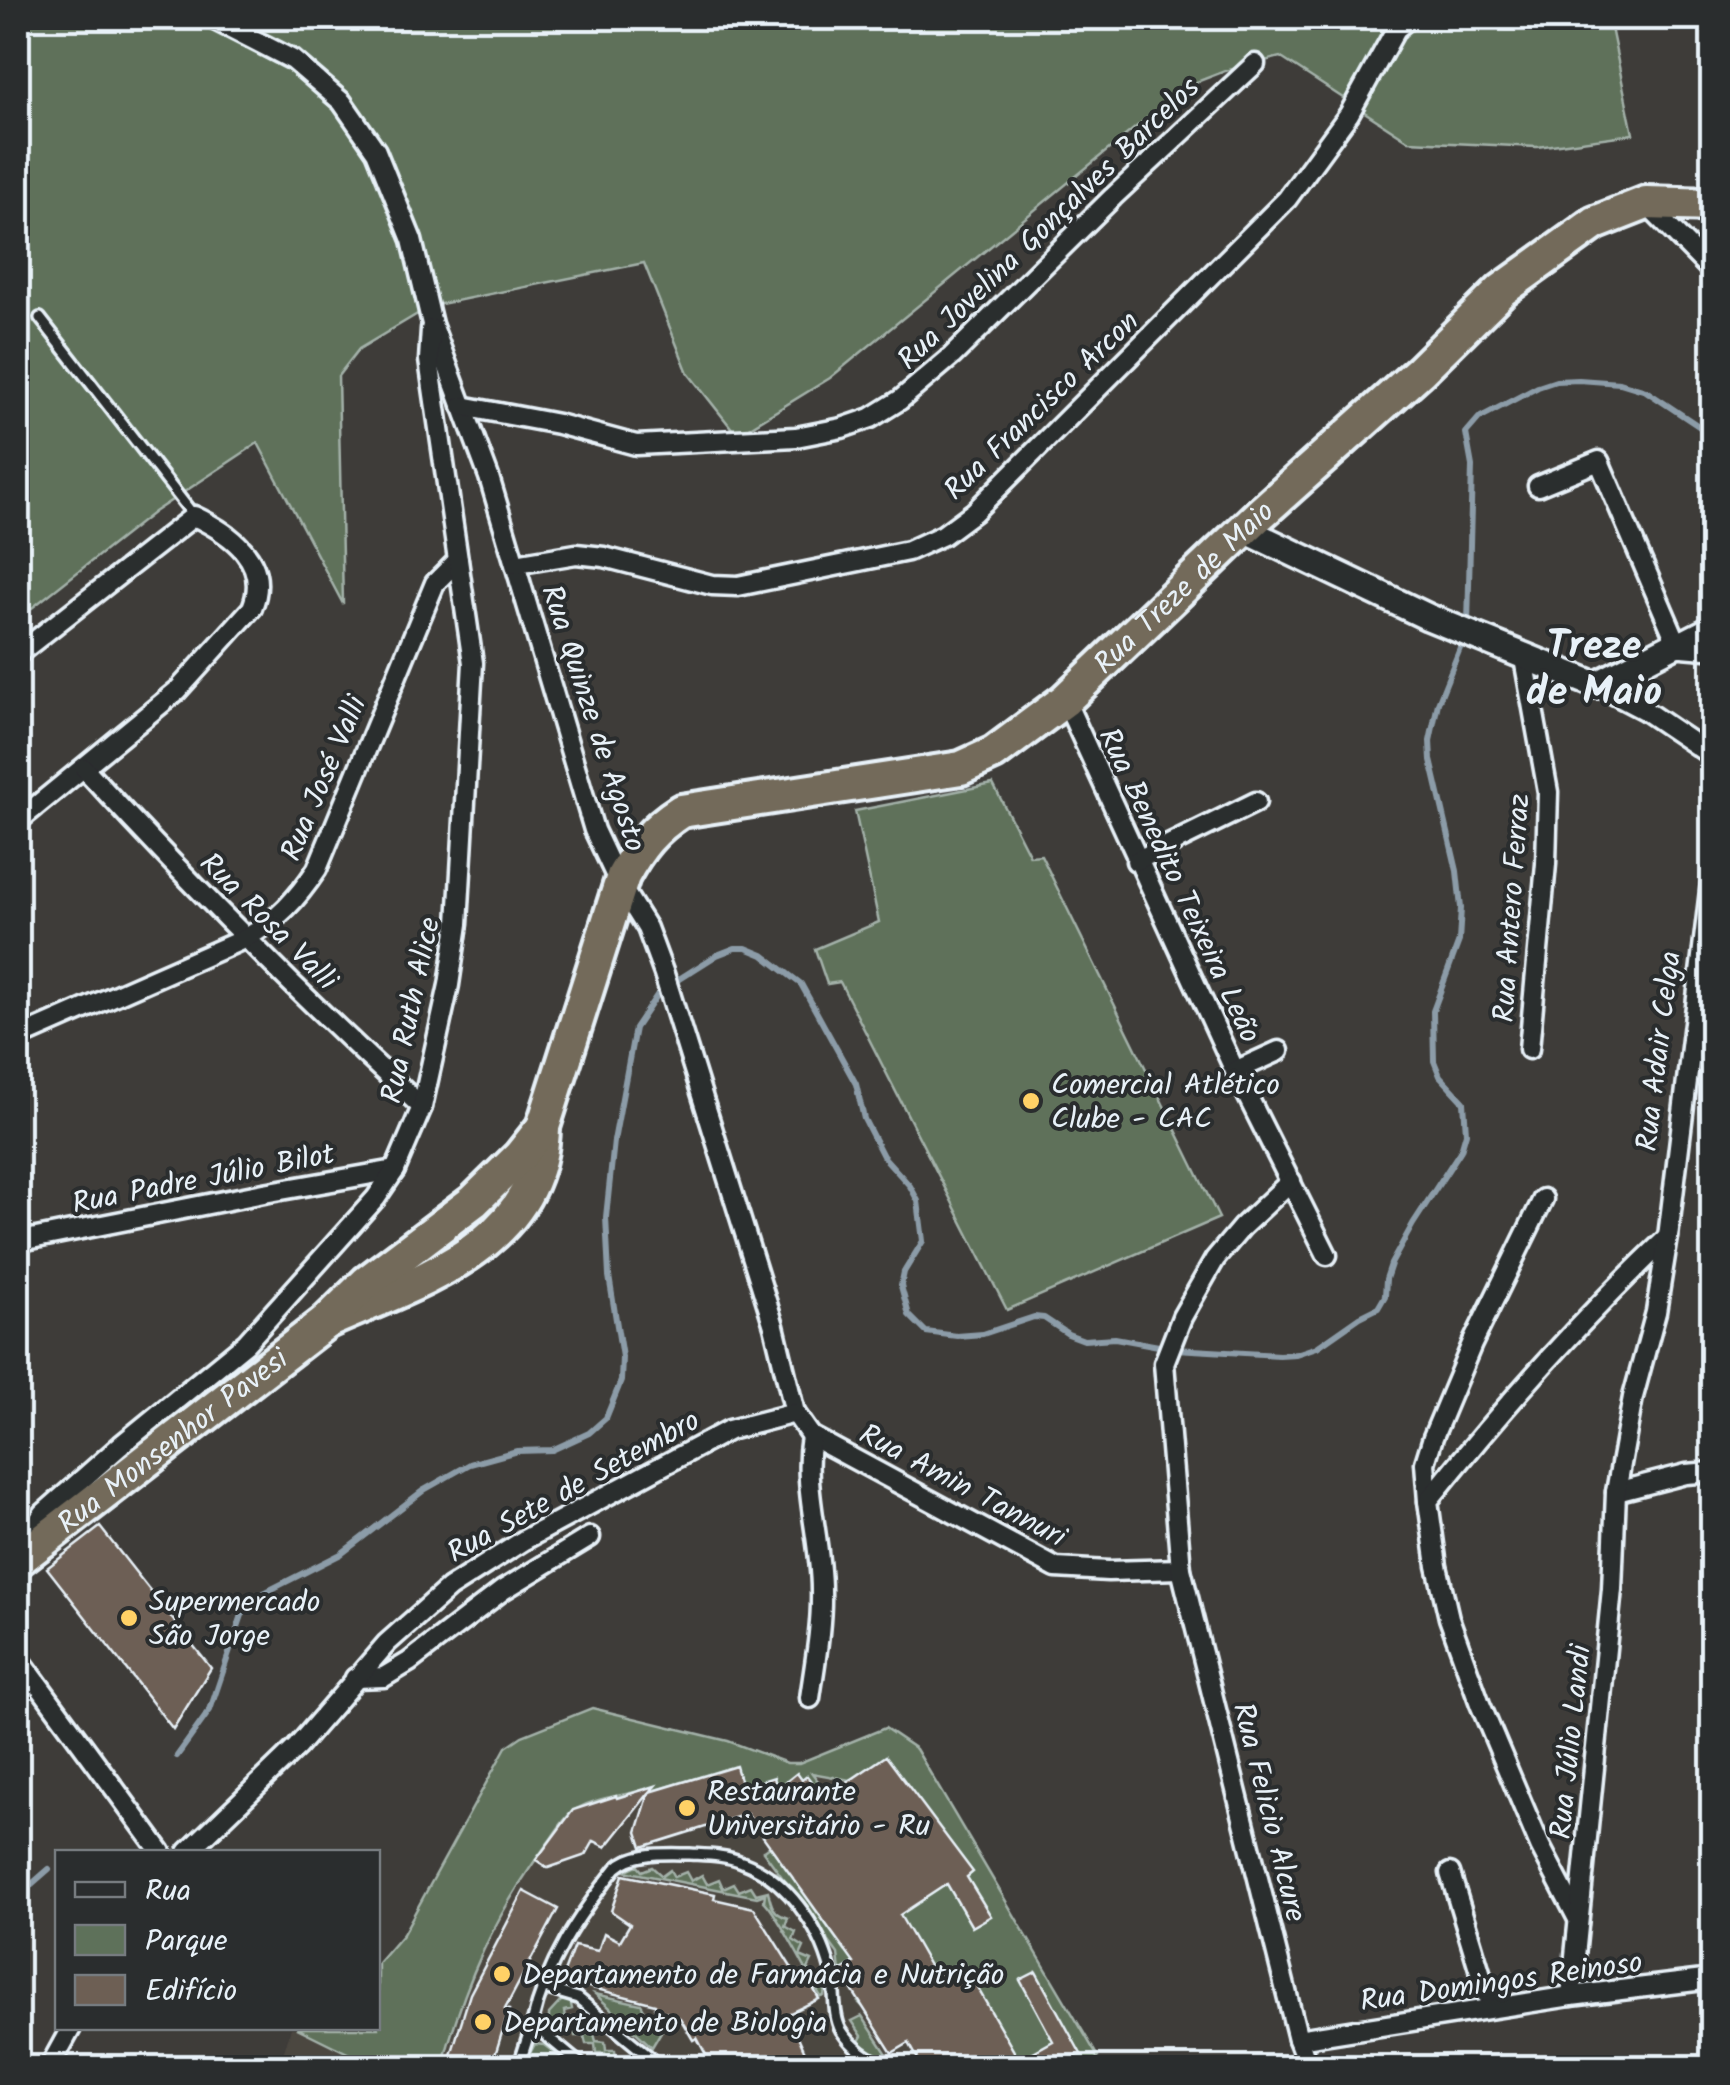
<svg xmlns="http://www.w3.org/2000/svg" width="1730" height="2085" viewBox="0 0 1730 2085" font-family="Kalam,sans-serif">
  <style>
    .built { fill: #4c4641 }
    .green { fill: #5e715a; stroke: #a3b1a9; stroke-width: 2.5 }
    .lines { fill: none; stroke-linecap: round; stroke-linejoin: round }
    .stream { stroke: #8c9ca8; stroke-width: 6 }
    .building { fill: #6d5f54; stroke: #e8f1f8; stroke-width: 2.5 }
    .lane-casing { stroke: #e8f1f8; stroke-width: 16 }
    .street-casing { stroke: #e8f1f8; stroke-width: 25 }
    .secondary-casing { stroke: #e8f1f8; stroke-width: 32 }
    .highway-casing { stroke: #e8f1f8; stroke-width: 40 }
    .lane { stroke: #2a2d2e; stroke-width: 9 }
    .street { stroke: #2a2d2e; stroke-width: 18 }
    .secondary { stroke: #2a2d2e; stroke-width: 25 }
    .highway { stroke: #736b5a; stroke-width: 32 }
    .poi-dot { fill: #ffd166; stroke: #2a2d2e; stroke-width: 4 }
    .labels { text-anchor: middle; stroke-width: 8; stroke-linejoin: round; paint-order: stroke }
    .street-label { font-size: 30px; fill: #e8f1f8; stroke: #2a2d2e }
    .poi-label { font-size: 30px; fill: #e8f1f8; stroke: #2a2d2e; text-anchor: start }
    .district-label { font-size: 40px; font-weight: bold; fill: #e8f1f8; stroke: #2a2d2e }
  </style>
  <rect width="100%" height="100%" fill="#3e3c39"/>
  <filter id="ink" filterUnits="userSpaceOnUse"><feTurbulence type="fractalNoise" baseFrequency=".01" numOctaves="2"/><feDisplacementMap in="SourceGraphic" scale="20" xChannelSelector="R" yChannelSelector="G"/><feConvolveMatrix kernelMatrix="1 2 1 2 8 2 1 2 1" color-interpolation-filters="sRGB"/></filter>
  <g filter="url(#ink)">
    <path class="built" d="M592,1708L736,1765L799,1763L885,1728L916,1749L1098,2057L1088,2068H279L291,2028H378V1963L403,1934L506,1747L522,1736Z"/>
    <g class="green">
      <path d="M18,18H1609L1633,134L1537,147L1409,141L1280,57L1225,71L1186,86L830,378L737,435L688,373L644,263L431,306L359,349L338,376L343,604L258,443L154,512L18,619Z"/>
      <path d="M993,784L1030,856L1041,855L1219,1218L1007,1310L840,982L827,984L815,949L879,922L855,811Z"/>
      <path d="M592,1708L728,1741L787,1763H799L885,1728L916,1749L1098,2057L1088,2067H1000L869,2013L858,2002L888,1984L840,1971L838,1954L763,1851L770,1846L845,1951L940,1888L857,1777L850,1780L812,1773L821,1785L793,1806L759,1795L777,1789L774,1778L742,1787L735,1766L643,1794L642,1790C620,1797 597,1797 576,1809C565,1815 555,1834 547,1844C495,1914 464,1984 442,2067H376L297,2028H378V1963L403,1934L506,1747L522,1736Z"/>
      <path d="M637,1865L642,1871L652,1867L662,1876L670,1870L674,1877L686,1872L691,1881L702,1875L707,1884L719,1879L723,1888L734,1883L739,1891L751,1886L756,1894L768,1891C771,1905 773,1914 788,1918L785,1926L796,1932L793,1940L804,1947L800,1956L812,1961L808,1969L818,1976L815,1983L825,1990L824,1996L821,1997C810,1978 777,1912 764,1901L765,1894L757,1897L624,1871Z"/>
      <path d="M595,1994L641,2004L645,2011L675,2024L662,2030L652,2047Z"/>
      <path d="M570,1999L572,2009L564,2011L565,2018L574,2017L576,2026L585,2025L587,2034H594L596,2041L605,2042L606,2050H615L616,2058H624L626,2066L635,2067H616L614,2060L606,2059L605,2053H596L595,2044H586L584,2036H575L574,2027L566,2028L559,2036L549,2033V2014L561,2001Z"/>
      <path d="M862,2016L887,2054L881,2058L867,2054L858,2043L862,2036L852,2021Z"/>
      <path d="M535,2044L544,2045L573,2067L522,2068Z"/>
    </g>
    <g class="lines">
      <g class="stream">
        <path d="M1468,624L1472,466L1466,433L1479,418L1538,387L1556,381L1579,380L1620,383L1646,391L1712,435"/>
        <path d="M177,1756L210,1710L242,1615L260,1595L341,1554L424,1490L470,1464L517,1451L552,1450L589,1433L606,1418L621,1381L622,1357L609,1276L606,1217L614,1141L635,1028L660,991L717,955L735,948H746L763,955L801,984L856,1084L864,1119L883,1156L910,1186L918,1201L923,1241L904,1272L901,1286L909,1315L926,1332L957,1336L983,1334L1034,1317L1044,1318L1068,1334L1084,1340L1115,1338L1175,1349L1279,1355L1296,1354L1317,1347L1360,1317L1378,1308L1385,1296L1386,1279L1391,1264L1413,1224L1461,1150L1466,1133L1464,1102L1440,1076L1434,1061L1433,1011L1459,941L1461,908L1457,871L1431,760L1430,741L1438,703L1465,636"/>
        <path d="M18,1896L49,1869"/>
      </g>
    </g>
    <g class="building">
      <path d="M100,1527L211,1668L173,1729L47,1568Z"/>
      <path d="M886,1756L973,1872L967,1877L991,1916L972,1927L947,1884L900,1915L935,1976L962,1961L1019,2060L1053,2041L1020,1980L1036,1972L1081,2054L1046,2068H923L909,2043L892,2053L840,1971L854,1963L747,1814L642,1847L637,1832L649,1793L606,1847L594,1841L586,1855L548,1868L536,1860L573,1810L616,1796L617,1798L655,1786L650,1792L736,1766L742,1787L774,1777L777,1789L797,1773L802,1780L807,1776L824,1798Z"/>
      <path d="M623,1875L715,1894L714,1899L754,1908L796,1975L804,1971L819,1999L788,2014L805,2052L793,2057L798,2068H713L697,2038L693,2040L680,2018L655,2008V2004L561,1980L574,1946L598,1951L604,1933L620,1941L630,1924L611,1911Z"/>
      <path d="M524,1891L558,1909L505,2009L509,2010L491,2068H447L470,1994Z"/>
    </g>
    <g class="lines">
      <defs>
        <g id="lane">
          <path d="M40,318L194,516"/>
          <path d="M541,1987L578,1998L663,2068"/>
          <path d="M532,2024C546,1963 578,1916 616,1868C634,1851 666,1854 690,1854C707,1855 726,1855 742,1862C786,1878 820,1927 831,1971C836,1989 832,2014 841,2030C853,2049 869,2058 888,2068"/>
          <path d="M518,2068L532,2024L585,2068"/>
          <path d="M844,2068L862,2054"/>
        </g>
        <g id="street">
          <path d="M211,18L293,60L342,102L376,151L412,240L432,324L489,477L594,830L620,885L647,928L664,974L774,1326L795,1413L811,1436L1056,1568L1108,1571L1181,1569"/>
          <path d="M1507,18H1534"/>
          <path d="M1646,204L1712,271"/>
          <path d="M462,406L558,424L636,445L796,437L842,428L871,418L900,400L952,356L1113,197L1255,64"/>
          <path d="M1538,486L1599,461L1677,643L1712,625"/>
          <path d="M516,564L576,554L604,557L712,585L738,586L908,551L943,535L974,512L1287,199L1349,114L1396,29L1409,18"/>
          <path d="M1523,653L1548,792L1546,864L1529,1049"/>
          <path d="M18,654L194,516C232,534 271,562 252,608L178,690L18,821"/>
          <path d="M1596,685L1644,710L1712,756"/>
          <path d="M1065,700L1235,1071L1327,1255"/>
          <path d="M84,768C192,886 304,999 422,1107"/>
          <path d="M1136,861L1256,802"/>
          <path d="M18,1038L246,938C278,920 297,899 317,869L435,583L458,560"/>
          <path d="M1235,1071L1279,1051"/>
          <path d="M1291,1181L1242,1227L1215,1259L1182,1317L1164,1363L1181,1569L1298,2039L1309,2068"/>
          <path d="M21,1241L264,1193L395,1170"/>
          <path d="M1616,1492L1686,1474L1712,1472"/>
          <path d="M1428,1501L1425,1463L1433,1437L1472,1344L1543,1199"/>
          <path d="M18,1550L44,1513L121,1445L246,1343L376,1198L395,1170L422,1107L449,985L458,924L473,663L429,360L431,329"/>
          <path d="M18,1657L161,1852"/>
          <path d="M355,1678L384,1677L409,1662L503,1590L590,1537"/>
          <path d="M810,1698C815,1663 822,1626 821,1590C821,1539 802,1488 811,1436"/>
          <path d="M188,1852L297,1747L387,1643L449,1588L524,1540L729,1430L795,1413"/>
          <path d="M1450,1873L1491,2008"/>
          <path d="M1578,1919L1540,1846L1480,1704L1449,1618L1437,1566L1428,1501C1503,1407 1581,1319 1668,1237"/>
          <path d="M1571,1996L1612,1589L1616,1492L1633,1397L1656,1312L1668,1237L1712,874"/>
          <path d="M1298,2039L1571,1996L1712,1979"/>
          <path d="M49,2068L71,2028"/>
        </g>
        <path id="secondary" d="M1245,530L1428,617L1596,685L1677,643L1712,646"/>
        <g id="highway">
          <path id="s1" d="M326,1322C418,1281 541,1246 543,1127L623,876C639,847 653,829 681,811L961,768L994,753L1065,700L1259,515L1420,371L1502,290L1595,223L1646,203L1712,205"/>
          <path id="s2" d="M18,1560L326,1322L367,1282L474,1201L520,1156L543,1127"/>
        </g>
      </defs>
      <use href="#lane" class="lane-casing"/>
      <use href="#street" class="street-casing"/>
      <use href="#secondary" class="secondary-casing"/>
      <use href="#highway" class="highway-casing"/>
      <use href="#lane" class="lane"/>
      <use href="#street" class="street"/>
      <use href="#secondary" class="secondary"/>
      <use href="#highway" class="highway"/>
    </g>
  </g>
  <g class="poi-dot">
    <circle cx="1031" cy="1101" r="10"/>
    <circle cx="129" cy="1618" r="10"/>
    <circle cx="687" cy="1808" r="10"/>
    <circle cx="502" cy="1974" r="10"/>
    <circle cx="483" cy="2022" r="10"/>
  </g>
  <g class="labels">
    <g class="street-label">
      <text transform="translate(1048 223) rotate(-44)" y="10">Rua Jovelina Gonçalves Barcelos</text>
      <text transform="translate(1041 405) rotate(-44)" y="10">Rua Francisco Arcon</text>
      <text dy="10" stroke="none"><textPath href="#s1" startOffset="1235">Rua Treze de Maio</textPath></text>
      <text transform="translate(594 718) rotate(72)" y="10">Rua Quinze de Agosto</text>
      <text transform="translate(323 778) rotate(-67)" y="10">Rua José Valli</text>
      <text transform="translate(1180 885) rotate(65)" y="10">Rua Benedito Teixeira Leão</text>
      <text transform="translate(1511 908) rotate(-86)" y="10">Rua Antero Ferraz</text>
      <text transform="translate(269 921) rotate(45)" y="10">Rua Rosa Valli</text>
      <text transform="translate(410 1010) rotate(-78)" y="10">Rua Ruth Alice</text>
      <text transform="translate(1658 1051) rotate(-83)" y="10">Rua Adair Celga</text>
      <text transform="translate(203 1178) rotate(-11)" y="10">Rua Padre Júlio Bilot</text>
      <text dy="10" stroke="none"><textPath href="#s2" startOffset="195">Rua Monsenhor Pavesi</textPath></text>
      <text transform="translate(963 1485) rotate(28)" y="10">Rua Amin Tannuri</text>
      <text transform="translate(573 1486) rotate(-29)" y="10">Rua Sete de Setembro</text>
      <text transform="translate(1570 1742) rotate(-84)" y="10">Rua Júlio Landi</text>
      <text transform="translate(1270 1812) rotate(76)" y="10">Rua Felicio Alcure</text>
      <text transform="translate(1501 1981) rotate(-8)" y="10">Rua Domingos Reinoso</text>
    </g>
    <g class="poi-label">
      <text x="1051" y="1094">Comercial Atlético<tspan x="1051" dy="34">Clube - CAC</tspan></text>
      <text x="149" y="1611">Supermercado<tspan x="149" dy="34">São Jorge</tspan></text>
      <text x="707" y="1801">Restaurante<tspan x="707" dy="34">Universitário - Ru</tspan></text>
      <text x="522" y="1984">Departamento de Farmácia e Nutrição</text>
      <text x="503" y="2032">Departamento de Biologia</text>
    </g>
    <g class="district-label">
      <text x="1594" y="658">Treze<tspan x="1594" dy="46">de Maio</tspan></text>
    </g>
  </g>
  <rect width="1730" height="2085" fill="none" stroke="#2a2d2e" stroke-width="60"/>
  <rect x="30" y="30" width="1670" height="2025" fill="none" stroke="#e8f1f8" stroke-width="4" filter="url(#ink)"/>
  <rect x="55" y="1850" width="325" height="180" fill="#2a2d2e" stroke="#767b7f" stroke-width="2.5"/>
  <rect x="75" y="1882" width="50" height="15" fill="#2a2d2e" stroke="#767b7f" stroke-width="2.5"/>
  <text x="145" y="1900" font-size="30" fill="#e8f1f8">Rua</text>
  <rect x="75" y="1925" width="50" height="30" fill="#5e715a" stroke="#767b7f" stroke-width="2.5"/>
  <text x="145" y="1950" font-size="30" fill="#e8f1f8">Parque</text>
  <rect x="75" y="1975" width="50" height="30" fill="#6d5f54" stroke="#767b7f" stroke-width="2.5"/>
  <text x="145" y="2000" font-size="30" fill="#e8f1f8">Edifício</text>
</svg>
